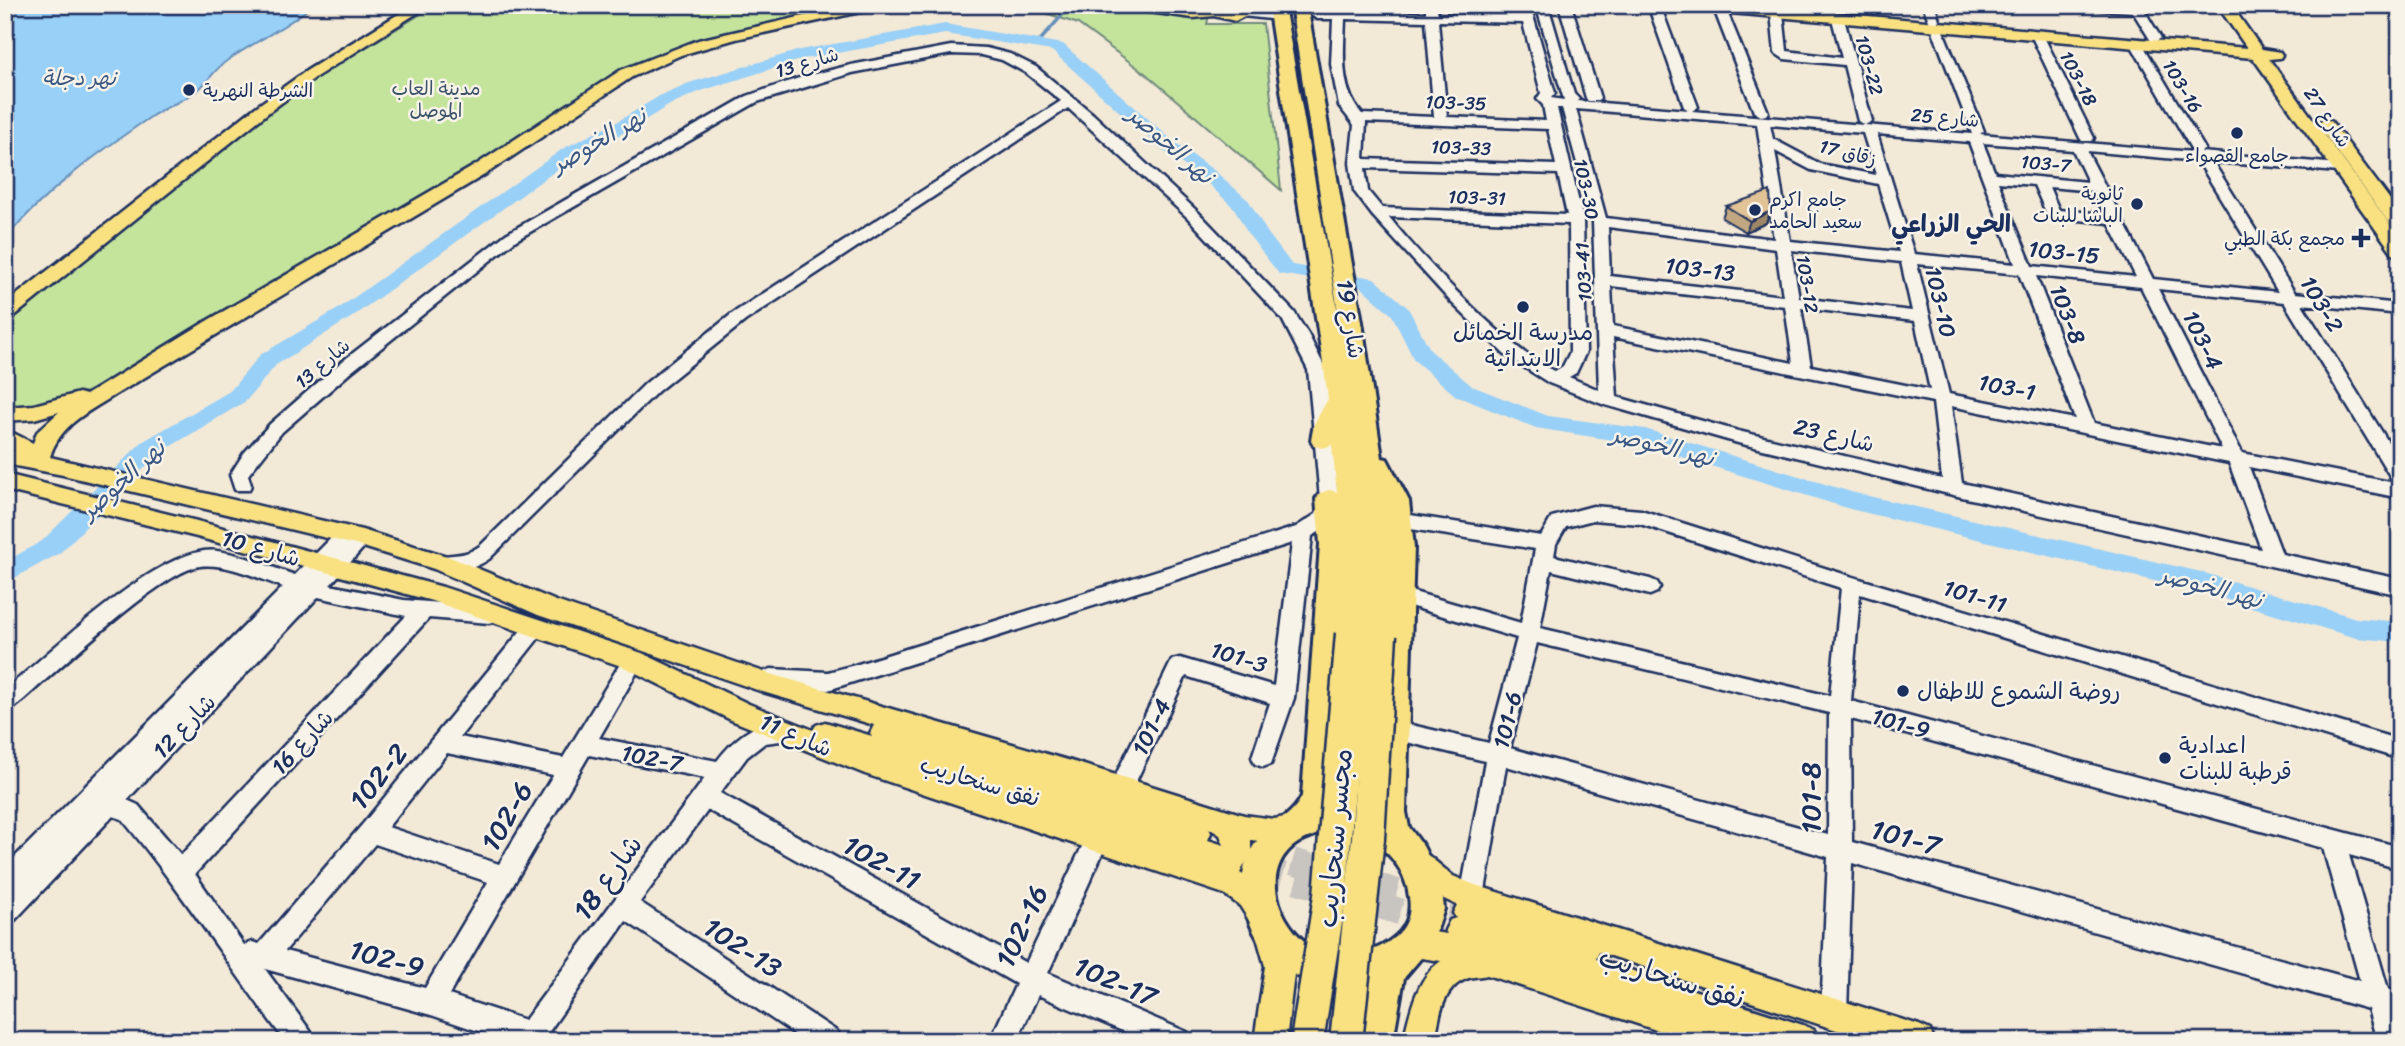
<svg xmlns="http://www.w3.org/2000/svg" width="2405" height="1046" viewBox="0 0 2405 1046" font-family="Sriracha,'Playpen Sans Arabic',sans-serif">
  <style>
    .green { fill: #c4e49c; stroke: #708a7d; stroke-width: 2 }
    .water { fill: #98d0f7; stroke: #6690ba; stroke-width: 2 }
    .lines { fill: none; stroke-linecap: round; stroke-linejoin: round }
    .stream { stroke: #6690ba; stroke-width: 3.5 }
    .river { fill: #98d0f7; fill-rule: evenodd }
    .minor-tunnel { stroke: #c8c4bf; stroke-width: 13; stroke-dasharray: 13 7; stroke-linecap: butt }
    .major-tunnel { stroke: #c8c4bf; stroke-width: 27; stroke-dasharray: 27 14; stroke-linecap: butt }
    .minor-casing { stroke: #1b2f5e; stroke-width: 5 }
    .major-casing { stroke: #1b2f5e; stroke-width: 5 }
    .highway-casing { stroke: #1b2f5e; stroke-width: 6 }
    .minor { fill: #f7f3e8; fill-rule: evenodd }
    .major { fill: #f9e181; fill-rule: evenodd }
    .highway { fill: #f9e181; fill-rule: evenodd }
    .highway-bridge-casing { stroke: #1b2f5e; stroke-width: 37; stroke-linecap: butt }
    .highway-bridge { stroke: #f9e181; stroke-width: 32 }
    .wall { fill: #c2a880; stroke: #1b2f5e; stroke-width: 2 }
    .shaded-wall { fill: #9e8868; stroke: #1b2f5e; stroke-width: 2 }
    .building { fill: #e1c395; stroke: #1b2f5e; stroke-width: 2 }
    .poi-dot { fill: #1b2f5e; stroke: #f7f3e8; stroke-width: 2.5 }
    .labels { text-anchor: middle; stroke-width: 5; stroke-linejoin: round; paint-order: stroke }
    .far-street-label { font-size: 19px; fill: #1b2f5e; stroke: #f7f3e8 }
    .far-park-label { font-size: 19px; fill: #3d536a; stroke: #f7f3e8 }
    .far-poi-label { font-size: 19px; fill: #1b2f5e; stroke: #f7f3e8; text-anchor: start }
    .far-water-label { font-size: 21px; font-style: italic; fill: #3a5784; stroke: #f7f3e8 }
    .street-label { font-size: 23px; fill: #1b2f5e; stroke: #f7f3e8 }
    .poi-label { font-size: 23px; fill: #1b2f5e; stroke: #f7f3e8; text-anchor: start }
    .water-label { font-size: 24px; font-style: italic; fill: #3a5784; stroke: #f7f3e8 }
    .far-district-label { font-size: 24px; font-weight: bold; fill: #1b2f5e; stroke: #f7f3e8 }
    .near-street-label { font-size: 28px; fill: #1b2f5e; stroke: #f7f3e8 }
  </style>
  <rect width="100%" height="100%" fill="#f3e9d7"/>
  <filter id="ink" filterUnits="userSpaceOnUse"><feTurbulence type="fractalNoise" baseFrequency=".0143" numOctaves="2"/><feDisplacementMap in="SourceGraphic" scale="14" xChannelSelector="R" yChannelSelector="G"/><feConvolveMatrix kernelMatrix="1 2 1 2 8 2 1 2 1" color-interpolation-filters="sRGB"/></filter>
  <g filter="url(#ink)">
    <g class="green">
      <path d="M436,5H864L654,58L504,152L108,383L67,400L5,410V326L261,116L332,68Z"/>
      <path d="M1034,5H1214L1211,7L1207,24H1263L1281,190L1146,74L1078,24L1031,8Z"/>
    </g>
    <path class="water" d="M5,5H313C287,27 256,41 228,60C214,69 207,84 194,93C181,102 165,107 152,116C100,151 45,191 5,239Z"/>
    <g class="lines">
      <path class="stream" d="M1037,44L1071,5"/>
      <path class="river" d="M945,24L1063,44L1173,141L1216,172L1249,201L1267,232L1292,265L1374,278L1408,308L1431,351L1472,386L1548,416L1645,429L1851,492L2201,572L2356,618L2400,622V642L2356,638L2201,592L1850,509L1643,445L1536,428L1456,396L1414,360L1392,315L1361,287L1279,274L1248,234L1234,208L1204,180L1161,149L1052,51L945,34L803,59L701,91L673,103L627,131L576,156L352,317L276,365L246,401L158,454L60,553L5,583V562L42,541L142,442L230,391L260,355L338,309L564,148L615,123L661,95L689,83L800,50Z"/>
      <path class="minor-tunnel" d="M1270,15H1317"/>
      <g class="major-tunnel">
        <path d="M1253,850L1468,913"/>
        <path d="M1218,856L1460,930"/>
      </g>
      <defs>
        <g id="minor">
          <path d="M1334,5H1346V12L1426,13V5H1436L1438,14L1521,15L1518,5H1530L1555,93L1551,98L1564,100L1536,5H1548L1574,94L1579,99L1577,101L1689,110L1684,107L1648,5H1660L1698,107L1692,111L1864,125L1858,121L1844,65L1784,59L1775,53L1771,13L1777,9L1783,13L1787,51L1842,58L1832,19L1838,15L1844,19L1872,121L1865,125L1972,134L1923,5H1935L1939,20L1937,23L1941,26L1984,131L1980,134L2193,152L2130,43L2132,40H2140L2205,149L2201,152L2339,164L2346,168L2339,172L2213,162L2295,293L2400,304V314L2302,304L2400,461V482L2393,481L2284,302L2158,289L2242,453L2400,484V498L2249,467L2282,554L2400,579V595L1953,495L1738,443L1602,404L1549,383L1505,355L1452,303L1372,215L1354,191L1350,163L1354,125L1339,106L1331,64L1333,19H1317L1311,15L1317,11L1334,12ZM1345,19L1426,21L1434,117L1362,114C1339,89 1344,51 1345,19ZM1438,21L1523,23L1541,93L1537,99L1543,105L1546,121L1447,117ZM1557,108H1562L1593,222L1599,390L1569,377L1576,373L1586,352L1583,220ZM1576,109L1757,124L1774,239L1606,218ZM1366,122L1548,129L1556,165L1364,159ZM1770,125L1863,133L1876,175L1820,164L1773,139ZM1877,134L1969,142L2015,264L1914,254ZM1983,143L2073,150L2088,182L1995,173ZM1775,151L1811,170L1878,184L1899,252L1790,241ZM2087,151L2198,161L2278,292L2153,279ZM1365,168L1558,174L1567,215L1382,208L1368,191ZM1998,182L2034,185L2048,217L2109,223L2136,277L2032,266ZM2049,187L2093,191L2104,214L2059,210ZM1389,217L1569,224L1570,352L1563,366L1555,371C1511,353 1420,256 1389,217ZM1608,227L1776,249L1783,296L1610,276ZM1791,250L1901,262L1912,311L1799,298ZM1917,264L2019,274L2075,419L1949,394ZM2036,276L2141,287L2222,449L2094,423ZM1611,286L1785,306L1793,363L1613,326ZM1801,308L1915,321L1930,390L1811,366ZM1613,337L1933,402L1942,479L1738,431L1617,397ZM1951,406L2229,463L2261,549L1962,483Z"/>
          <path d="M1559,5H1571L1600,98L1598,101H1588L1586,98Z"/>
          <path d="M1720,5L1726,9L1768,112L1766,115L1761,116L1754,112L1714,9Z"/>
          <path d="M2081,5H2141L2161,38L2155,42L2151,41L2133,12L2087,9Z"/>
          <path d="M1246,9L1270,11L1276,15L1270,19L1242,16V10Z"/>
          <path d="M2037,31L2043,35L2094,138L2092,141H2082L2080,138L2031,35Z"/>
          <path d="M951,46L986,48L1010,54L1036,67L1093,114L1198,212L1294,312L1308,334L1326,370L1338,499C1336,517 1328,528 1312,536L1294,698L1271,764L1263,767L1255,764L1252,757L1270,703L1186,676L1130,794L1122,797L1114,794L1110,787L1172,660L1180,658L1274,686L1292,543L828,690L771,687L763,684L760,678L763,672L771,669L828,672L855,665L1296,527L1316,514L1320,499L1308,370L1282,319L1188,218L1068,108L745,321L658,391L489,559C473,570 454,574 435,568L432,563L435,558C454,552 462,559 481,545L646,383L733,313L1061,101L1026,73L1002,60L982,55L951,54L852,73L757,102L516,240L351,372L282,432L248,475L251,485L249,490H235L230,475L244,453L270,424L339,364L506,234L747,96L799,78L851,65Z"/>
          <path d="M1593,506L1641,510L1853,577L2400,740V759L1860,594L1851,701L2400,847V869L2349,855L2388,989L2400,992V1018L2396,1017L2400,1041H2377L2368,1009L1852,863L1847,1013L1843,1022L1834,1026L1825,1022L1821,1013L1828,857L1506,766L1484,897L1481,905L1472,908L1463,905L1460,897L1485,761L1394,739L1386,737L1383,730L1386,723L1394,721L1489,743L1517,638L1393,601L1390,596L1393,591L1400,588L1521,623L1535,549L1398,527L1391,525L1388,520L1391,515L1398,513L1541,536L1552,517ZM1593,520L1640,524L1841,588L1830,696L1540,628L1551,570L1650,595L1657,592L1660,587L1657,582L1650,579L1554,556L1556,544L1566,527ZM1537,643L1829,713L1828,835L1510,748ZM1851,719L2323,848L2360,981L1852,842Z"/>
          <path d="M347,527L356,533H369L372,538L330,585L404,600L489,607L496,609L499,615L496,621L489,623L429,618L195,874L244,945L252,942L259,944L362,825L527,623L534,621L541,623L544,629L541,635L460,737L563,758L626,654L633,652L640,654L644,660L599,738L717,761C736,736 762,714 796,725L799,732L796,739L765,743L747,757L720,793L1026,963L1089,832L1097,828L1105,832L1109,839L1048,973L1187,1032L1191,1041H1146L1038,995L1017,1041H990L1016,984L708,810L640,902L838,1032L842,1041H805L626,921L548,1033L551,1041H508L431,1015L265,969L311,1032L315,1041H285C230,968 181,890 122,819L113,816L14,921L5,924V867L283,587C257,578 227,563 200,566C161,571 48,679 13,709L5,712V690C49,654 162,543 217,551C243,554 270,567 295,575L340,529ZM318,597L406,616L181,855L138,805L127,800ZM447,753L553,775L499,864L388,827ZM589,755L705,778L525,1020L449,995ZM375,844L488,882L425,988L285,951Z"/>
        </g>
        <g id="major">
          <path d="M413,5H430L316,77L269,112L12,318L5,320V304L257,106L306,71Z"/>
          <path d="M852,5H881L874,9L736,39L681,55L632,77L486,174L120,392C92,410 60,423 50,457L362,530L450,557L556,601L764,672L1071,761L1244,815L1274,819L1295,815L1305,818L1309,827L1305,836L1274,843L1251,840V853L1240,873C1258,883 1269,897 1277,915L1274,921L1281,924L1295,966L1286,1041H1254L1265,966L1256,934L1259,927L1252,925L1240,906L1224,894L865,774L731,720L624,667L432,601L197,537L5,490V474L197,521L443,587L642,653L749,704L813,730L816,725L825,722L872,736L870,733L874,725L763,692L538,615L434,569L360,546L63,475L5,464V450L15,451L5,446V429L33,443L37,432L59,412L34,419L5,421V407L34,405L79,393L86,395L210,319L474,166L621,70L698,40ZM1209,828L1220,835L1224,845L1208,840L1211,833Z"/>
          <path d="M1119,5H1159L1193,10L1231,5L1226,11L1233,12L1238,10L1233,5H1249L1254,11L1235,21L1214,16L1193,18L1126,9Z"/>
          <path d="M1677,5H1737L2247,48L2217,5H2231L2262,49L2280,52L2282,55L2280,58L2269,59L2400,238V256L2394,255L2253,58L1684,9Z"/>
          <path d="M2325,119L2331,121L2400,213V228L2392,227L2317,124Z"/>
          <path d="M1419,852L1429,856L1453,876L1475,885L1919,1025L1930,1030L1935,1041H1870L1599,952L1596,959L1803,1025L1814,1030L1819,1041H1690L1487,975C1480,977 1471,976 1464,980C1442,990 1439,1019 1435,1041H1403C1410,1013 1416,978 1441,961L1421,958L1407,964L1396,960L1392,950L1396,940L1419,930L1447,934L1445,930L1450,920L1456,918L1453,913L1457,905C1437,896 1414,886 1405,865L1409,856Z"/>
        </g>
        <path id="highway" d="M1268,5H1284L1340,325L1291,5H1307L1362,322L1382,458L1387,459L1409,501L1414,547L1406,812L1409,827L1423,846L1441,882L1444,909L1432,945L1404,978L1393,1041H1357L1368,986C1341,988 1314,987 1290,972C1250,948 1227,885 1254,845C1268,825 1292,818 1302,796L1320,544L1316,499L1320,493L1329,490L1337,492L1332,445L1323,448L1314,446L1311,440L1314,424L1328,399L1325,376ZM1366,635L1370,643L1384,645L1374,812L1361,807L1330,804L1334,796L1341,641L1352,645L1362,642ZM1326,831C1336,832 1348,832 1358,835C1385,844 1406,869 1409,897C1411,910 1409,922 1400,932C1386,946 1373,952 1353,953C1339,954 1325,955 1312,947C1277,924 1257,866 1301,841C1309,837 1318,834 1326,831Z"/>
      </defs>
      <use href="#minor" class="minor-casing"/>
      <use href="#major" class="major-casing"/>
      <use href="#highway" class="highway-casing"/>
      <use href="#minor" class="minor"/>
      <use href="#major" class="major"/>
      <use href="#highway" class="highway"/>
      <defs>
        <g id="highway-bridge">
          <path d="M1307,1041L1330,896L1352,634"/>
          <path d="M1346,1041L1368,838L1380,635"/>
        </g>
      </defs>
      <use href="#highway-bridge" class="highway-bridge-casing"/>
      <use href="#highway-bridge" class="highway-bridge"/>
    </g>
    <path class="wall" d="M1726,206L1771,211L1766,223L1746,232L1722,218Z"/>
    <path class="shaded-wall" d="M1771,211L1766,223L1746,232L1750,221Z"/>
    <path class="building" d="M1770,191L1771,211L1750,221L1726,206Z"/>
  </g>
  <g class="poi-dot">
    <circle cx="189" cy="90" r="7"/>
    <circle cx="2237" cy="133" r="7"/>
    <circle cx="2137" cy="204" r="7"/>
    <circle cx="1755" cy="210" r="7"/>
    <path d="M2357.5 227.5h7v7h7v7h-7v7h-7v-7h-7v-7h7z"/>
    <circle cx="1523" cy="307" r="7"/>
    <circle cx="1903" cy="691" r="7"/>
    <circle cx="2165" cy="758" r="7"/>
  </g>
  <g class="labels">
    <g class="far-street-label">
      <text transform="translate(807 62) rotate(-16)" y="7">شارع 13</text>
      <text transform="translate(1870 65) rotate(75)" y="7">103-22</text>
      <text transform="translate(2079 78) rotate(63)" y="7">103-18</text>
      <text transform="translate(2183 86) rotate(59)" y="7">103-16</text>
      <text transform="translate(1456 102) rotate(2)" y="7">103-35</text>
      <text transform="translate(1945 117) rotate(5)" y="7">شارع 25</text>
      <text transform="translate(2328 117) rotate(56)" y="7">شارع 27</text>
      <text transform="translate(1461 147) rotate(2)" y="7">103-33</text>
      <text transform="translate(1848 152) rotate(14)" y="7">زقاق 17</text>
      <text transform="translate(2046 163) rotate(5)" y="7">103-7</text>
      <text transform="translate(1587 189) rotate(78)" y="7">103-30</text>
      <text transform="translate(1477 197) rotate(2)" y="7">103-31</text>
      <text transform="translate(1583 272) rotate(-93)" y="7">103-41</text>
      <text transform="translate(1808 284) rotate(81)" y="7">103-12</text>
      <text transform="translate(322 363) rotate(-40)" y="7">شارع 13</text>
    </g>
    <g class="far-park-label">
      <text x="436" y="95">مدينة العاب<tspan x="436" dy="22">الموصل</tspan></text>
    </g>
    <g class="far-poi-label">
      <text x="203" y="97">الشرطة النهرية</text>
      <text x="2237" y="162" text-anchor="middle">جامع القصواء</text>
      <text x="2123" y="200" text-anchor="end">ثانوية<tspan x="2123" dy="22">الباشا للبنات</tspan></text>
      <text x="1769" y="206">جامع اكرم<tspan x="1769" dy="22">سعيد الحامد</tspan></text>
      <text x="2345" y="245" text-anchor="end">مجمع بكة الطبي</text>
    </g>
    <g class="far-water-label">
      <text x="79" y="85">نهر دجلة</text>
    </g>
    <g class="street-label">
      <text transform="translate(2064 252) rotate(6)" y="8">103-15</text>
      <text transform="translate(1700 269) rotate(7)" y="8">103-13</text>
      <text transform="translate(1941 302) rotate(77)" y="8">103-10</text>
      <text transform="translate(2322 304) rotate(59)" y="8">103-2</text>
      <text transform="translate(2068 314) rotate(69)" y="8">103-8</text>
      <text transform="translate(1351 319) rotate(81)" y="8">شارع 19</text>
      <text transform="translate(2203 340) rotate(64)" y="8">103-4</text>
      <text transform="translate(2007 387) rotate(11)" y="8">103-1</text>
      <text transform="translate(1834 435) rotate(13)" y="8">شارع 23</text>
      <text transform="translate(261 548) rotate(16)" y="8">شارع 10</text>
      <text transform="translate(1975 596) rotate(17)" y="8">101-11</text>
      <text transform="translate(1239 657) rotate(17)" y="8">101-3</text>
      <text transform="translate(1507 720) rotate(-76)" y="8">101-6</text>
      <text transform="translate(1901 723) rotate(15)" y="8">101-9</text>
      <text transform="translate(184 726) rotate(-46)" y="8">شارع 12</text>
      <text transform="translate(1151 727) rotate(-64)" y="8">101-4</text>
      <text transform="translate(796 735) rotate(23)" y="8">شارع 11</text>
      <text transform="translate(302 742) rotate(-47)" y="8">شارع 16</text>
      <text transform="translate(652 758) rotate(11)" y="8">102-7</text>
      <text transform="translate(980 781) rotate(17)" y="8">نفق سنحاريب</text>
    </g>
    <g class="poi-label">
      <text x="1523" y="340" text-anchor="middle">مدرسة الخمائل<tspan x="1523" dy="26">الابتدائية</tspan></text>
      <text x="1917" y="699">روضة الشموع للاطفال</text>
      <text x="2179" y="753">اعدادية<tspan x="2179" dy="26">قرطبة للبنات</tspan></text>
    </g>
    <g class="water-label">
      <text transform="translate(599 140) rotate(-30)" y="8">نهر الخوصر</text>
      <text transform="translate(1171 145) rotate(41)" y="8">نهر الخوصر</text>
      <text transform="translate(1663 446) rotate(14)" y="8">نهر الخوصر</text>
      <text transform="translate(123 479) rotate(-42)" y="8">نهر الخوصر</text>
      <text transform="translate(2211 587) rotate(15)" y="8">نهر الخوصر</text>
    </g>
    <g class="far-district-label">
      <text x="1951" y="232">الحي الزراعي</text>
    </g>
    <g class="near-street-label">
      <text transform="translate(378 776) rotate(-51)" y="10">102-2</text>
      <text transform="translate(1810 798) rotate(-90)" y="10">101-8</text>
      <text transform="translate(506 816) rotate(-60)" y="10">102-6</text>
      <text transform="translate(1906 837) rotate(15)" y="10">101-7</text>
      <text transform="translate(1334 838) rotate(-85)" y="10">مجسر سنحاريب</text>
      <text transform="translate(882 862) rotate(29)" y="10">102-11</text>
      <text transform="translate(607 877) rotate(-54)" y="10">شارع 18</text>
      <text transform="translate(1021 926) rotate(-65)" y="10">102-16</text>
      <text transform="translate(743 947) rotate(33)" y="10">102-13</text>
      <text transform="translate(387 958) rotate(15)" y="10">102-9</text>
      <text transform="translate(1672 977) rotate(17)" y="10">نفق سنحاريب</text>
      <text transform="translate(1116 981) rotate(23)" y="10">102-17</text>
    </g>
  </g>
  <rect width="2405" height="1046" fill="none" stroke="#f7f3e8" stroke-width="28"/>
  <rect x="14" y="14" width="2377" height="1018" fill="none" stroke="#1b2f5e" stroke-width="2.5" filter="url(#ink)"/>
</svg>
